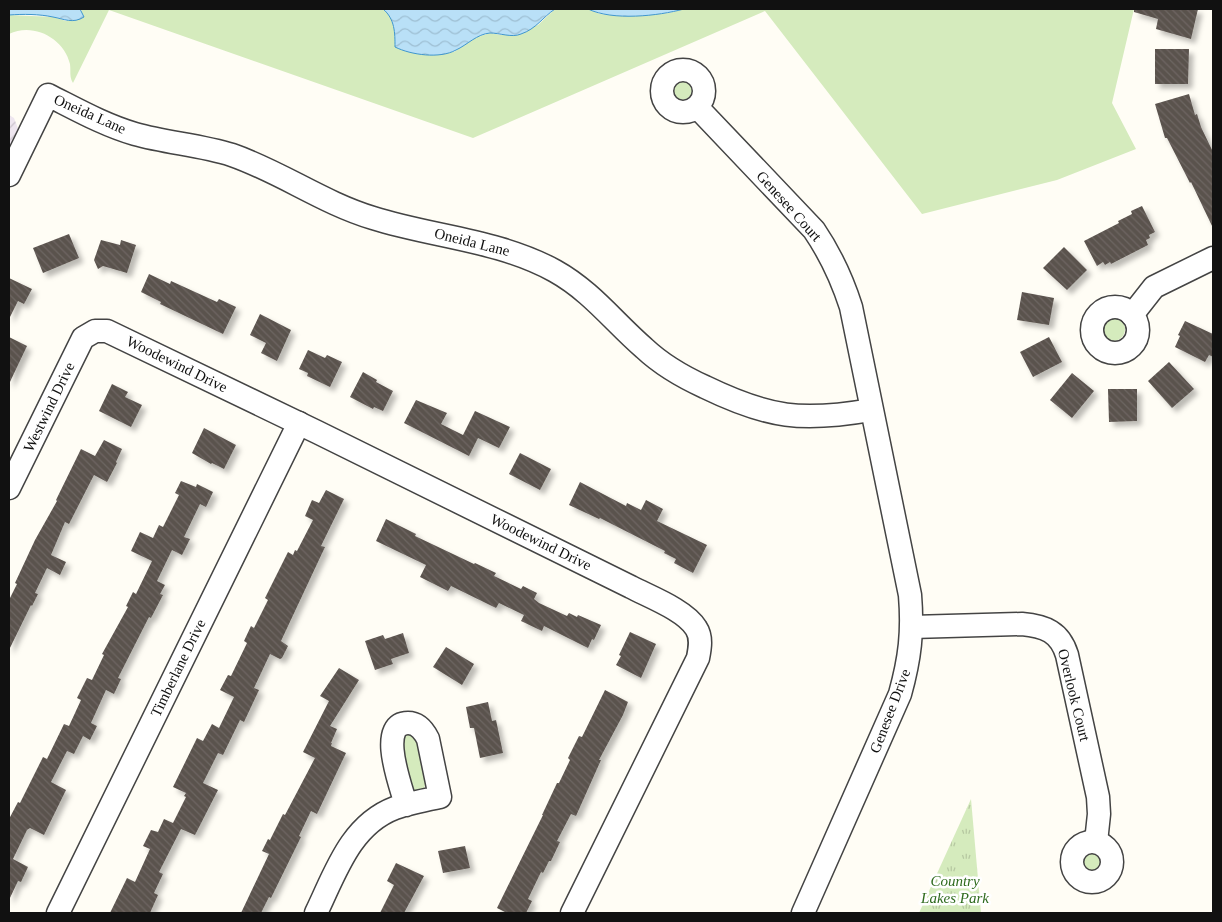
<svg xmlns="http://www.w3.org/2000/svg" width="1222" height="922" viewBox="0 0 1222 922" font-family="'Times New Roman',serif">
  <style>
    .industrial { fill: url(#industrial-furrows) }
    .grass { fill: #d5ebbd }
    .park { fill: url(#park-tufts) }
    .water { fill: url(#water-waves); stroke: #3f96cf }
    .building { fill: url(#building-back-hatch); filter: url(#shadow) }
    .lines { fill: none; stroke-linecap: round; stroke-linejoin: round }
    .minor-casing { stroke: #444; stroke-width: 25 }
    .minor { stroke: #fff; stroke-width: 22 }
    .labels { text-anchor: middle; stroke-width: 5; stroke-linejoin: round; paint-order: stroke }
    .street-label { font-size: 15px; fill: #111; stroke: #fff }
    .park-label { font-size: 15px; font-style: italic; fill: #2f6b1f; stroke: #fff }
  </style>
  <defs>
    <pattern id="industrial-furrows" width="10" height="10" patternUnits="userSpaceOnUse" patternTransform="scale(1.25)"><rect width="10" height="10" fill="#eee6ef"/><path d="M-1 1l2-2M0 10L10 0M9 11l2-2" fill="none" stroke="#cbc4cc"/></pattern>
    <pattern id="park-tufts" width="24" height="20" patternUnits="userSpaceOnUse" patternTransform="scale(1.25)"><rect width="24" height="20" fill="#d5ebbd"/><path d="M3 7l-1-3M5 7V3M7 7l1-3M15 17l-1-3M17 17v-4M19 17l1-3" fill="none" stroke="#b6c8a1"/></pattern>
    <pattern id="water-waves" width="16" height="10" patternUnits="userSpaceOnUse" patternTransform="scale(1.25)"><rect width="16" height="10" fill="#b9e0f7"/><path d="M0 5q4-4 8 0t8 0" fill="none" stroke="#9ebfd3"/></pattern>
    <pattern id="building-back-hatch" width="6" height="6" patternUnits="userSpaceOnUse" patternTransform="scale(1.25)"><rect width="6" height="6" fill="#5a524d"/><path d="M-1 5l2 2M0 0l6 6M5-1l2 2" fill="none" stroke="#6d6662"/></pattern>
    <filter id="shadow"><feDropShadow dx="4.5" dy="4.5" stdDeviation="2.5" flood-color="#0004"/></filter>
  </defs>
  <rect width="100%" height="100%" fill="#fffdf5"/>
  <path class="industrial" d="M9,115L14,118L19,131L9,154Z"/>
  <g class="grass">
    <path d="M80,9H383C392,16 395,26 395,37L454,52L474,38L490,33L501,35L538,25L555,9H588L600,14L627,16L669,13L684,9H1134L1112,103L1136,149L1057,180L922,214L765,11L473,138L109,10L73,83C69,77 71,71 70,64C64,38 33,22 9,34V15L54,17L66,21L82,11Z"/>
    <circle cx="682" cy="90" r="10"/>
    <circle cx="1113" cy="329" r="12"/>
    <path d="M409,734L417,739L425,783C425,790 422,791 416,793L410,786L401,741L404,736Z"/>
    <circle cx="1091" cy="863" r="10"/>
  </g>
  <path class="park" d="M971,799L981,913H919Z"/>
  <g class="water">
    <path d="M9,9H80L84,17C73,24 64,19 53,17C39,14 23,14 9,15Z"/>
    <path d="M383,9H555C543,17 536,29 521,34C512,38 500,33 490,33C477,34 467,45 456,50C440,59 411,55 395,47C395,33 395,19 383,9Z"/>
    <path d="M588,9H684C658,16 613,21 588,9Z"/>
  </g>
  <g class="building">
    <path d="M1134,9H1198L1191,39L1156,29L1158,19L1134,12Z"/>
    <path d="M1155,49H1189L1188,84H1155Z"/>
    <path d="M1189,94L1195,115L1197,114L1201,127L1213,152V228L1191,182L1190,183L1167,138H1165L1155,104Z"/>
    <path d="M1142,206L1155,232L1149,235L1150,238L1146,240L1148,245L1111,264L1110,262L1105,265L1103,262L1097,266L1084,241L1119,223L1118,221L1132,214L1131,211Z"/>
    <path d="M69,234L79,258L43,273L33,248Z"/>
    <path d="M101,240L120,245L121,240L136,245L127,273L103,266L98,269L94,260Z"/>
    <path d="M1064,247L1087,270L1067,290L1043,268Z"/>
    <path d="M149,274L170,284L171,281L217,302L219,299L236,307L223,334L160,304L161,302L141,292Z"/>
    <path d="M9,278L32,289L24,304L18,301L9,319Z"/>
    <path d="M1022,292L1054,298L1049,325L1017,320Z"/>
    <path d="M260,314L291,330L277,361L261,353L266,343L250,335Z"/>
    <path d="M1185,321L1213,334V357L1209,355L1205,362L1175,347L1180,336L1178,335Z"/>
    <path d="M9,337L27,346L9,384Z"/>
    <path d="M1049,337L1062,362L1033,377L1020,352Z"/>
    <path d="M308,350L325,358L327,355L342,362L330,387L307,376L308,373L299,369Z"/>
    <path d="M1169,362L1194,389L1172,408L1148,381Z"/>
    <path d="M363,372L377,380L376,382L393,391L383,411L374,407L373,409L350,397Z"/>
    <path d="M1072,373L1094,391L1072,418L1050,400Z"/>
    <path d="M112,384L128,392L125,397L142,405L131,427L99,411Z"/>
    <path d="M1108,389H1137V421L1109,422Z"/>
    <path d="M416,400L447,413L441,424L463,435L475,411L510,427L499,448L478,438L469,456L404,423Z"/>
    <path d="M204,428L236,445L224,469L212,463L211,464L192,453Z"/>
    <path d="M104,440L122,449L116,462L117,463L107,482L94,475L69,524L65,522L51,555L66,562L60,575L47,568L35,593L38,594L32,606L31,605L9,650V600L17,584L15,583L35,540L57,501L56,500L81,449L95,456Z"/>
    <path d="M520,453L551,469L540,490L509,474Z"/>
    <path d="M181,481L196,487L197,484L213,492L206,507L200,504L184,537L190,539L182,555L172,550L157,581L165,585L160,594L163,595L151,618L149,617L118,678L121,679L114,694L106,690L91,723L97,726L90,740L83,736L74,754L67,751L51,782L66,790L44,835L30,828L27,830L13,859L28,867L21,882L18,881L9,900V819L18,802L20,803L43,757L47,759L64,724L69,726L81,700L77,698L87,678L92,680L104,655L102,654L128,607L126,606L133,592L136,594L152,561L131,551L140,532L153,538L159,525L163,527L179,495L175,493Z"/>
    <path d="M580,482L626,506L627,503L641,510L646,500L663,509L657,521L707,545L693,573L674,563L676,559L664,553L665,551L600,518L599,519L569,505Z"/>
    <path d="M326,490L344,499L321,546L325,547L281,641L288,646L282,658L280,659L270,654L254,688L259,690L244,722L240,720L223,755L218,753L203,783L218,790L195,835L181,829L159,872L163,874L154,893L158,895L150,913H110L127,878L135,882L150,849L143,846L151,830L158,832L164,819L173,823L186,797L184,796L186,793L173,787L197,738L203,741L212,724L219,728L234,697L220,690L228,675L231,676L247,643L244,641L251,626L254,628L268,600L265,598L288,552L293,555L295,550L297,551L313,520L305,516L312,500L319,503Z"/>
    <path d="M386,519L416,534L415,536L474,564L475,563L496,573L494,576L521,589L523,586L537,593L534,599L539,603L567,616L569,613L577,617L578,615L601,625L594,640L592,639L588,648L544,626L542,631L521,621L524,615L499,603L496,608L451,586L448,591L420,577L426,565L376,541Z"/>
    <path d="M630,632L656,644L641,678L616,665L621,656L619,655Z"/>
    <path d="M403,633L409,653L391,659L393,664L375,670L365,641L383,635L385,639Z"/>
    <path d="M446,647L474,664L462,685L433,667Z"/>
    <path d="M339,668L359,680L330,726L337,729L331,743H332L331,746L346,753L317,814L311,811L299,836L301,837L271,898L269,897L261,913H241L269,854L262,851L268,839L270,840L283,814L285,815L315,758L303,752L329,701L320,696Z"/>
    <path d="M605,690L628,702L623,715L599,760H601L576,816L571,814L557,841L560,842L551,861H549L543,873L541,872L528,899L532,901L526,913H507L497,908L543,815H542L557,783H559L570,760L568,758L579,736L582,737Z"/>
    <path d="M488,702L492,721L496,720L503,753L480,758L474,728H470L466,707Z"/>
    <path d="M465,846L470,868L443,873L438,851Z"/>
    <path d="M396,863L424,876L404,913H380L394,885L387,881Z"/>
  </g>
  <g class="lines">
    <defs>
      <g id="minor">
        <circle cx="683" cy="91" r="21"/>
        <path d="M697,107L814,230C831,255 842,279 851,307L910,595C913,632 910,658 900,694L803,913"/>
        <path d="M9,175L48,95C76,109 104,125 135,134C167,143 201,145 232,155C281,172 323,203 373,218C433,237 499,240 555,271C591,291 614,322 644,348C662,365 683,377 705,387C769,418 802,422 871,410"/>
        <circle cx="1115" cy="330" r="23"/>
        <path d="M1132,315L1154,287L1213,258"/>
        <path d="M9,488L83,338L95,331H107L317,432L631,587C650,597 685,610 696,628C702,637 700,648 698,658L572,913"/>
        <path d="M912,627L1022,624C1045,626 1060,632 1067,655L1098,797L1099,814L1096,842"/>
        <circle cx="1092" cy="862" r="20"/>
        <path d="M58,913L299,423"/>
        <path d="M316,913C335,874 350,825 395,808C409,803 425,800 440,797L428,739C424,731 418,723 408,723C376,723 402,789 406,805"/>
      </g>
    </defs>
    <use href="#minor" class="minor-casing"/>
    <use href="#minor" class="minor"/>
  </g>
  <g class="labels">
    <g class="street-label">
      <text transform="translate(90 114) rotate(24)" y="5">Oneida Lane</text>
      <text transform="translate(789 206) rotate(48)" y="5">Genesee Court</text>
      <text transform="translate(472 242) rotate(14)" y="5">Oneida Lane</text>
      <text transform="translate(177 364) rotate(26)" y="5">Woodewind Drive</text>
      <text transform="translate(49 407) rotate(-64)" y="5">Westwind Drive</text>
      <text transform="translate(541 542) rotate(26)" y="5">Woodewind Drive</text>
      <text transform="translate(178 668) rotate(-64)" y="5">Timberlane Drive</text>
      <text transform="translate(1074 695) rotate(76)" y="5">Overlook Court</text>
      <text transform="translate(890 711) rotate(-69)" y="5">Genesee Drive</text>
    </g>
    <g class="park-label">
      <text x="955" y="886">Country<tspan x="955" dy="17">Lakes Park</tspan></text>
    </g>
  </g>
  <rect width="1222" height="922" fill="none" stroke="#111111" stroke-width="20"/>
</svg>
